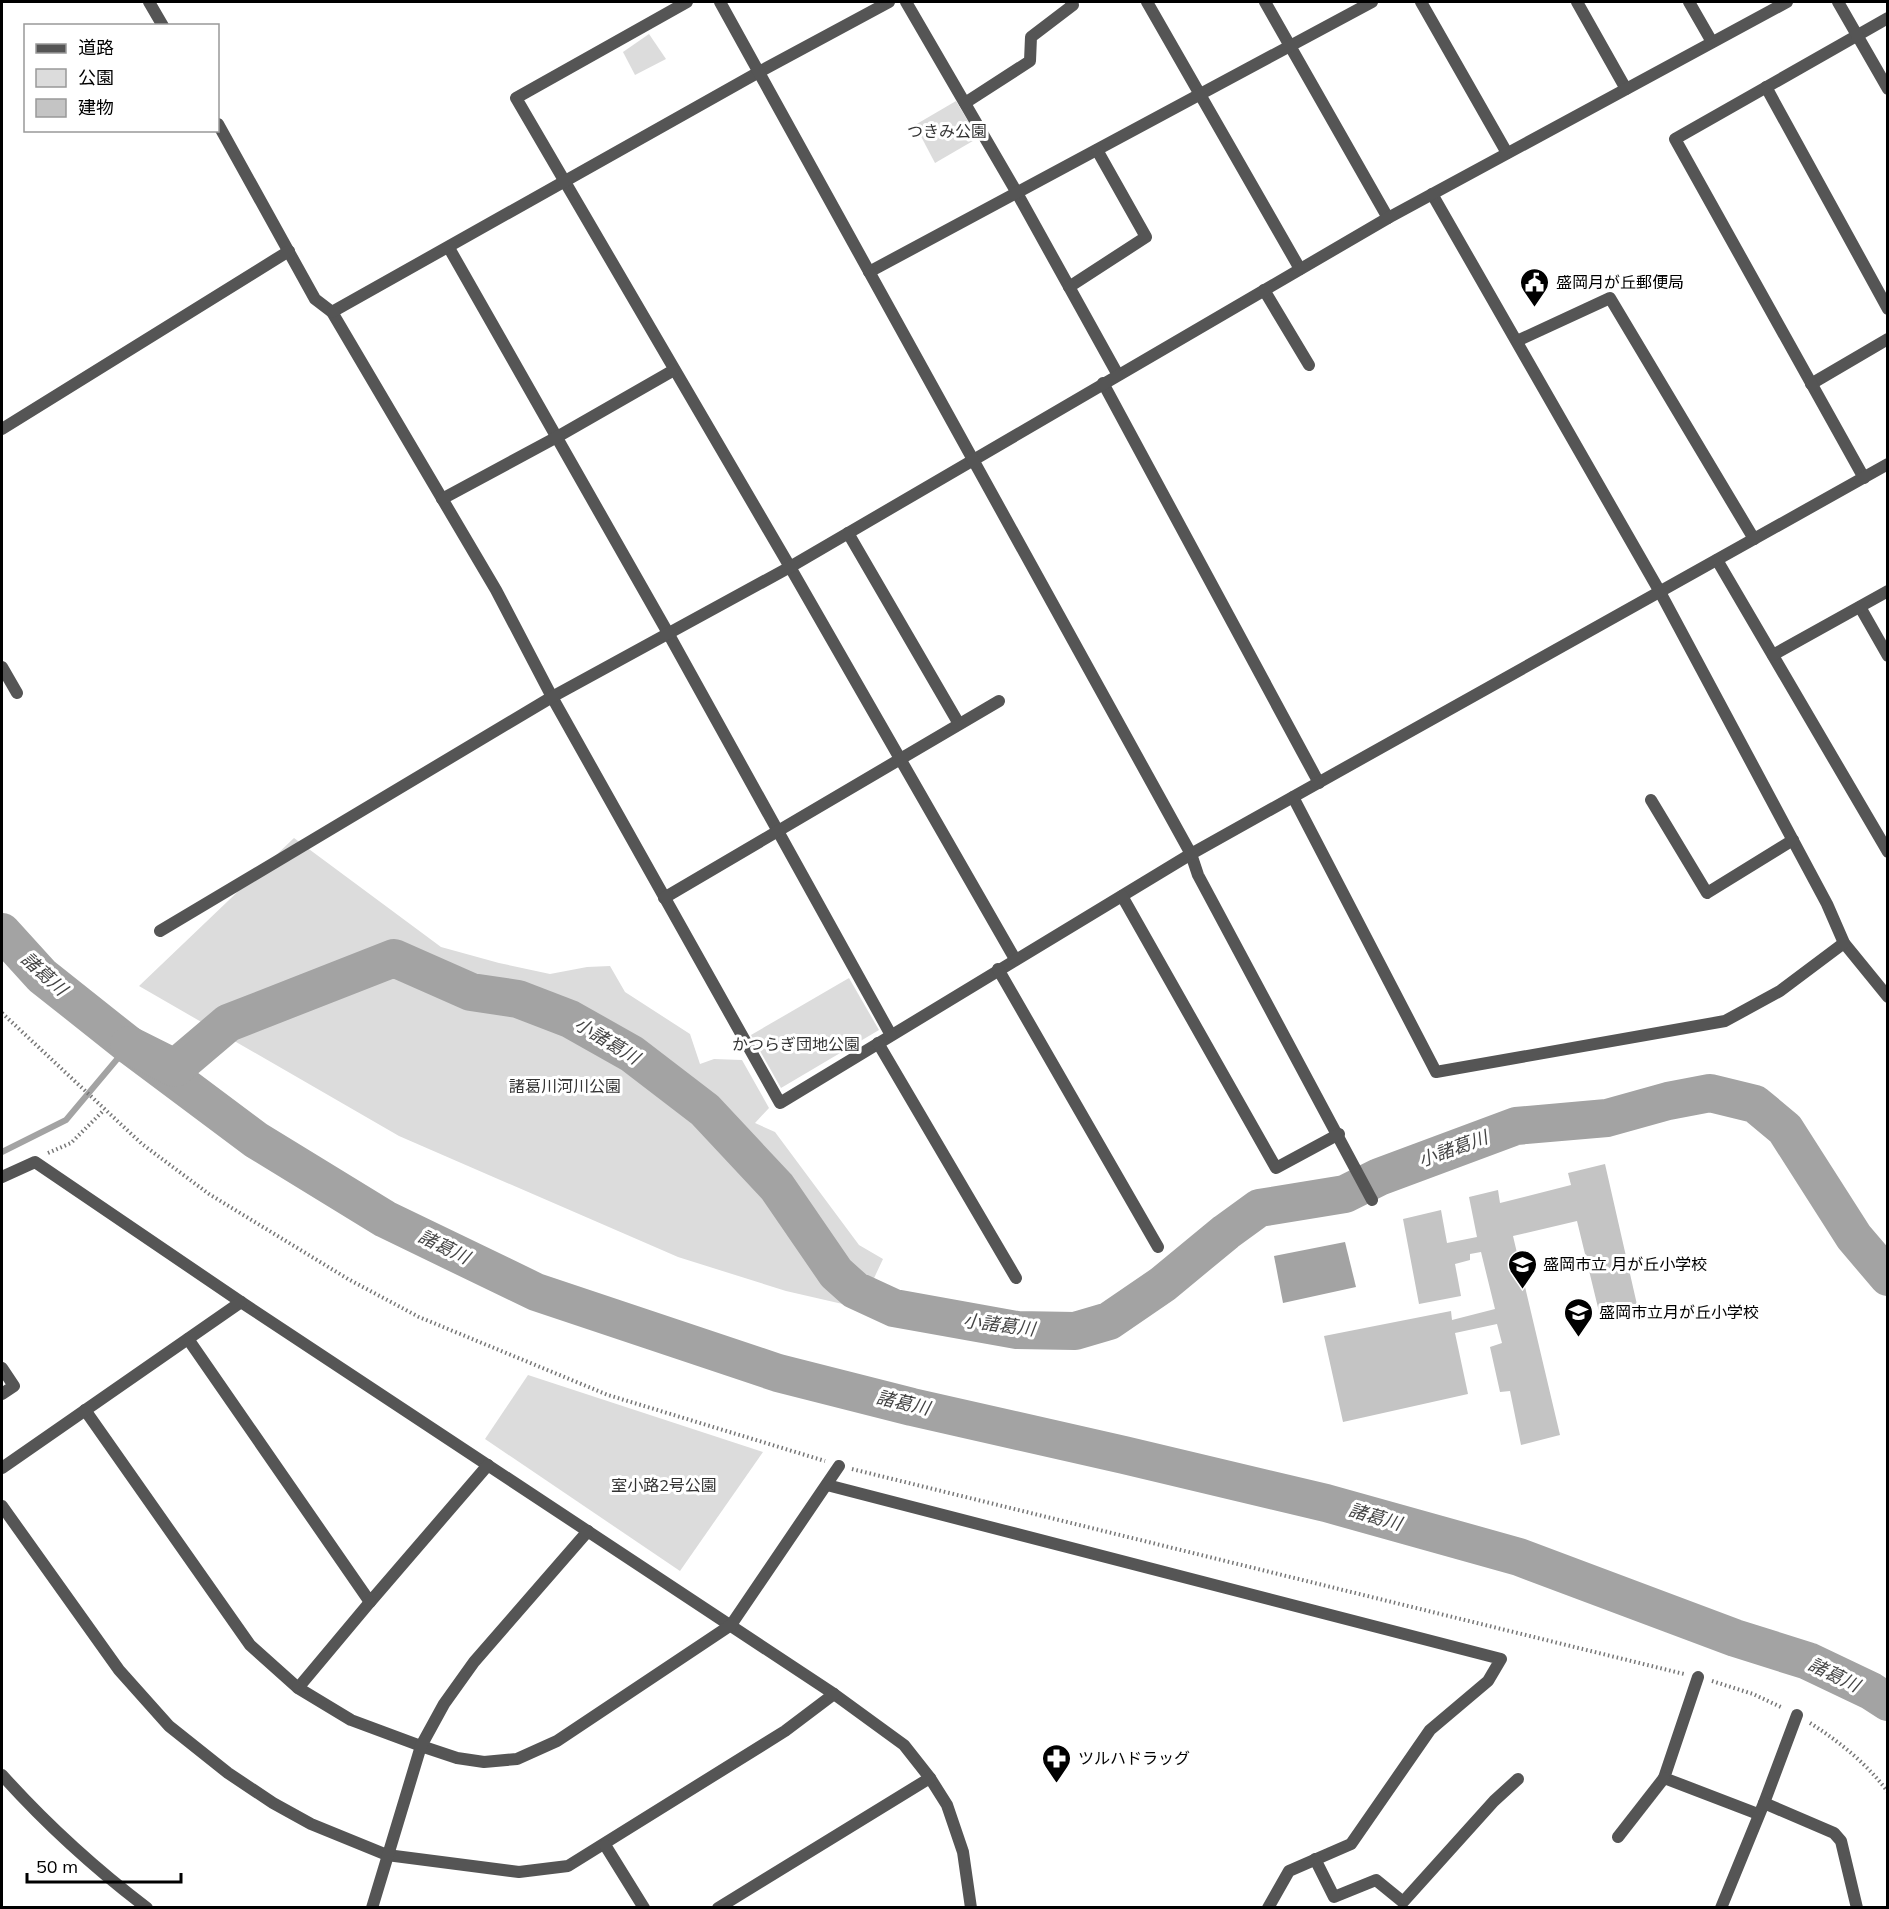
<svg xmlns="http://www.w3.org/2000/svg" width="1889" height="1909" viewBox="0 0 1889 1909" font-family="Mulish,'Noto Sans JP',sans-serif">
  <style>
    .green { fill: #dcdcdc }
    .water { fill: #a3a3a3 }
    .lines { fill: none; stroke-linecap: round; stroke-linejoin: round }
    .stream { stroke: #a3a3a3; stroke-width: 6 }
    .river { stroke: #a3a3a3; stroke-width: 38 }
    .building { fill: #c4c4c4 }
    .path { stroke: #777; stroke-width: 4; stroke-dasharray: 1.5 3; stroke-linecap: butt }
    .minor { stroke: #555; stroke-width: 12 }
    .tertiary { stroke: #555; stroke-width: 12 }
    .labels { text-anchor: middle; stroke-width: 6; stroke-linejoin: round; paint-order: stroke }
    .park-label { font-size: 16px; fill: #333; stroke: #fff }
    .poi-label { font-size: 16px; fill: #000; stroke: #fff; text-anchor: start }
    .water-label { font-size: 18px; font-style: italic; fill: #444; stroke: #fff }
  </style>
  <rect width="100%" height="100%" fill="#fff"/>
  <g class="green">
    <path d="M649,34L666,59L635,75L623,52Z"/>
    <path d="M956,101L978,138L935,163L915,125Z"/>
    <path d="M294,838L441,947L499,963L550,974L587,967L610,966L625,992L690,1034L700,1064L714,1059L742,1060L769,1108L755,1123L775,1132L859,1245L883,1259L860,1308L786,1291L678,1257L399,1136L139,986Z"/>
    <path d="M849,978L879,1030L781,1088L751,1035Z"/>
    <path d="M528,1375L763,1452L680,1571L485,1439Z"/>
  </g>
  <path class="water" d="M1345,1242L1356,1287L1283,1303L1274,1256Z"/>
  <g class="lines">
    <path class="stream" d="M2,1152L66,1120L129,1045"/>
    <g class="river">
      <path d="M2,932L42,976L129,1045L256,1140L385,1219L536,1292L778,1373L912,1407L1124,1455L1326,1503L1519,1557L1735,1638L1808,1661L1871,1691L1888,1702"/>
      <path d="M129,1045L175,1068L228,1023L394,958L471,992L518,999L570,1019L632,1054L705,1110L777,1187L836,1273L855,1290L894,1308L1017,1330L1075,1331L1109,1321L1163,1284L1226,1232L1259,1208L1345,1194L1379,1177L1516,1126L1607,1118L1668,1101L1710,1093L1755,1104L1785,1129L1854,1237L1888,1277"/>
    </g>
  </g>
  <path class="building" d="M1605,1164L1638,1309L1601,1320L1577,1221L1513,1236L1560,1435L1521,1445L1510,1391L1500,1392L1490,1347L1502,1343L1497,1324L1455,1333L1468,1394L1343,1422L1324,1336L1451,1311L1452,1320L1495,1309L1481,1252L1470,1254V1260L1455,1264L1461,1296L1419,1304L1403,1219L1441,1210L1447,1243L1477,1237L1469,1197L1498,1190L1500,1203L1571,1185L1568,1173Z"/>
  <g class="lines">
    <g class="path">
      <path d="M2,1013L142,1144L209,1194L348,1279L419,1317L608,1395L825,1461"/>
      <path d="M48,1153L71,1143L104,1110"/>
      <path d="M852,1469L1684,1674"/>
      <path d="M1712,1681L1753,1694L1783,1708"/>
      <path d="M1810,1723C1840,1742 1867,1764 1888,1792"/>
    </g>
    <g class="minor">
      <path d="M149,2L163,26"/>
      <path d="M687,2L516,98L790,567L1015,959"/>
      <path d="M906,2L1017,193L1118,375"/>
      <path d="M1147,2L1300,269"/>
      <path d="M1265,2L1388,218"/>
      <path d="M1421,2L1507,153"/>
      <path d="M1577,2L1626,89"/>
      <path d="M1689,2L1712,42"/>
      <path d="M1766,87L1888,309"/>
      <path d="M965,103L1030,61L1031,37L1073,5L1071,2"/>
      <path d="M218,124L315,299L332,312L496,590L552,697L780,1103L1191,854L1198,875L1372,1200"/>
      <path d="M1432,194L1660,592L1827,904L1844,943L1888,997"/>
      <path d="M449,248L668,633L891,1035"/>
      <path d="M869,272L1372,2"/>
      <path d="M1069,287L1146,237L1097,150"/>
      <path d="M1264,290L1309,365"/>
      <path d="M332,312L759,72L889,2"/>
      <path d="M1517,341L1610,298L1754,539"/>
      <path d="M1103,383L1319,783"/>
      <path d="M1811,384L1888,339"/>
      <path d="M2,429L289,251"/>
      <path d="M1864,478L1675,139L1888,18"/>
      <path d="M442,499L557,437L674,370"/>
      <path d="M848,533L959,724"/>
      <path d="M1717,560L1888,852"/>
      <path d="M1860,607L1888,656"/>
      <path d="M1773,655L1888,591"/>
      <path d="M2,667L17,693"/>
      <path d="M1293,797L1436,1072L1725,1021L1780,991L1844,943"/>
      <path d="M1651,800L1707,893L1793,840"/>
      <path d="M1122,896L1276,1168L1339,1134"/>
      <path d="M664,898L999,701"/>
      <path d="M160,931L552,697L790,567L1388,218L1787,2"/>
      <path d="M998,969L1158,1247"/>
      <path d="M878,1043L1016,1278"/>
      <path d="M2,1177L35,1162L241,1302L834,1694L904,1745L930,1778L947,1805L963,1852L971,1908"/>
      <path d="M188,1339L370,1602L488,1465"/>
      <path d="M2,1368L14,1386L2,1394"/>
      <path d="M85,1410L250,1645L298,1688L351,1720L421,1746L457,1758L484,1762L517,1759L557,1741L731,1625L839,1466"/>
      <path d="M2,1468L241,1302"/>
      <path d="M827,1485L1501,1659L1488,1681L1430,1730L1351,1844L1289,1871L1268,1908"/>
      <path d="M2,1506L119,1670L169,1726L228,1773L273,1803L311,1824L387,1855L519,1872L568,1866L785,1731L834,1694"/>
      <path d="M1698,1677L1664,1778L1758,1814"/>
      <path d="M298,1688L370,1602"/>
      <path d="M1764,1803L1797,1715"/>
      <path d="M1618,1837L1664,1778"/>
      <path d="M605,1845L644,1908"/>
      <path d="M1315,1859L1334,1897L1376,1880L1403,1902L1494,1801L1518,1779"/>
      <path d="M372,1908L421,1746L444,1704L474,1662L588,1531"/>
      <path d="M718,1908L930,1778"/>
      <path d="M1721,1908L1764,1803L1834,1833L1841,1841L1857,1908"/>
    </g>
    <g class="tertiary">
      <path d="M720,2L1191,854L1888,464"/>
      <path d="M1838,2L1888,89"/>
      <path d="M2,1775C47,1825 93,1867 147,1908"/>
    </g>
  </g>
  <defs>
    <symbol id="civic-pin" viewBox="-11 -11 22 30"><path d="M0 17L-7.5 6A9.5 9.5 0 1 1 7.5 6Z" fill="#000" stroke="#fff"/><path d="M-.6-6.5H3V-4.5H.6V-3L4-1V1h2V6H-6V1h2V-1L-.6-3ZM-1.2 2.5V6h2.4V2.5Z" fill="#fff"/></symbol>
    <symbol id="school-pin" viewBox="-11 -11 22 30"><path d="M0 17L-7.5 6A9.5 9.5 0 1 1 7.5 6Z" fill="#000" stroke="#fff"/><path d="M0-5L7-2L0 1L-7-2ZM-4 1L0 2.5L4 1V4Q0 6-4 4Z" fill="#fff"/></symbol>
    <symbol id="pharmacy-pin" viewBox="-11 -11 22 30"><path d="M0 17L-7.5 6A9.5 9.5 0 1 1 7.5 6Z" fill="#000" stroke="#fff"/><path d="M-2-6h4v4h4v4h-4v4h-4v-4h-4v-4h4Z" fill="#fff"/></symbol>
  </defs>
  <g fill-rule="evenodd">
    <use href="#civic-pin" x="1518" y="266" width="33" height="45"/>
    <use href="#school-pin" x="1506" y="1248" width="33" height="45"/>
    <use href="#school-pin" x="1562" y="1296" width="33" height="45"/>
    <use href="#pharmacy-pin" x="1040" y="1742" width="33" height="45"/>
  </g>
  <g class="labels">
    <g class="park-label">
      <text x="947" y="137">つきみ公園</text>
      <text x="796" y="1050">かつらぎ団地公園</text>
      <text x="565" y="1092">諸葛川河川公園</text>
      <text x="664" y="1491">室小路2号公園</text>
    </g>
    <g class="poi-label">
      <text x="1556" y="288">盛岡月が丘郵便局</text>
      <text x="1543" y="1270">盛岡市立 月が丘小学校</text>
      <text x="1599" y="1318">盛岡市立月が丘小学校</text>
      <text x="1078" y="1764">ツルハドラッグ</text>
    </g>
    <g class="water-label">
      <text transform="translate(44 974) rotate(42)" y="6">諸葛川</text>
      <text transform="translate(607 1041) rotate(31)" y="6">小諸葛川</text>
      <text transform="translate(1453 1149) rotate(-20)" y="6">小諸葛川</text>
      <text transform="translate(444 1247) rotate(26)" y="6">諸葛川</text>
      <text transform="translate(999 1325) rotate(7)" y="6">小諸葛川</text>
      <text transform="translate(903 1403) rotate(13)" y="6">諸葛川</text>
      <text transform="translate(1375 1517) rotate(16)" y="6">諸葛川</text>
      <text transform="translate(1834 1675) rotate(26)" y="6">諸葛川</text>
    </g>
  </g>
  <rect width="1889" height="1909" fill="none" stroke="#000000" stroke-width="6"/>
  <rect x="24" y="24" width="195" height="108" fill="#ffffff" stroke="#999999" stroke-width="1.5"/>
  <rect x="36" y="44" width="30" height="9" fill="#555555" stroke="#999999" stroke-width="1.5"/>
  <text x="78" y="54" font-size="18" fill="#000000">道路</text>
  <rect x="36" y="69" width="30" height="18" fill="#dcdcdc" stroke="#999999" stroke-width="1.5"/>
  <text x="78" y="84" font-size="18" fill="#000000">公園</text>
  <rect x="36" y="99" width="30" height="18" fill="#c4c4c4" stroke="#999999" stroke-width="1.5"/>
  <text x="78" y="114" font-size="18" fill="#000000">建物</text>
  <path d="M27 1873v9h154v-9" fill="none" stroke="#000000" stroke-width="3"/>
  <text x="36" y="1873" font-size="18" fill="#000000" stroke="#ffffff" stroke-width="4.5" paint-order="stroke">50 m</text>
</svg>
